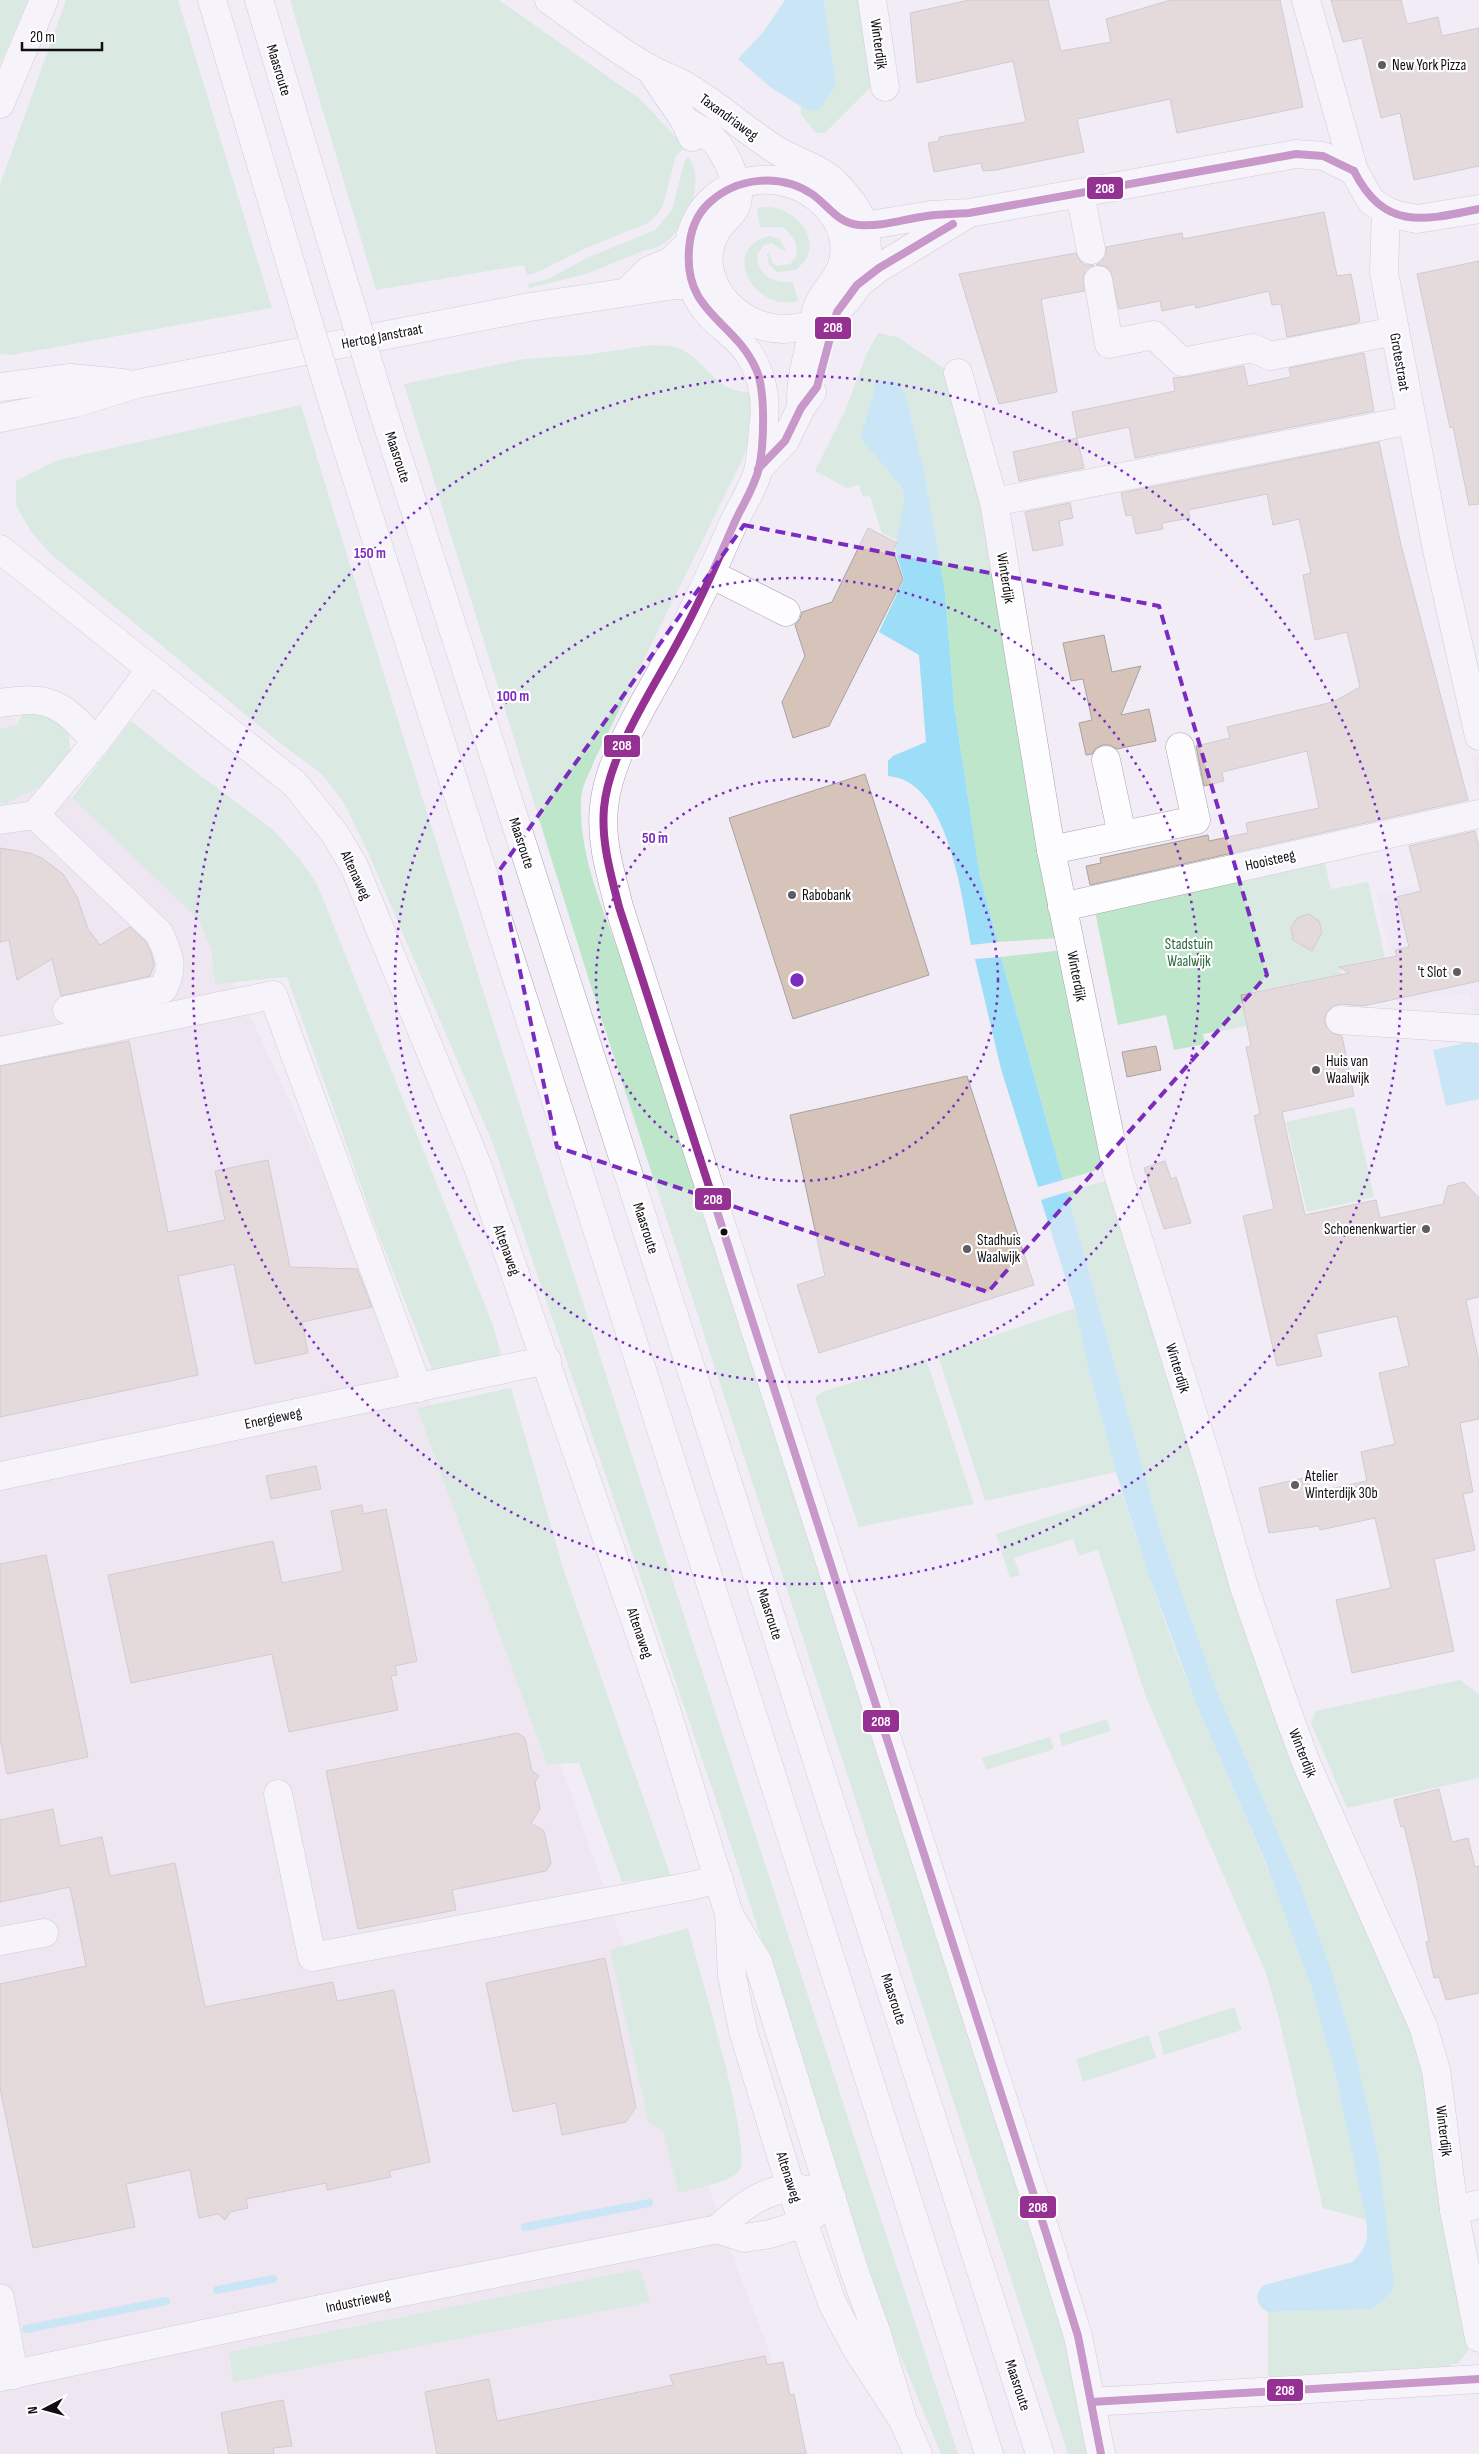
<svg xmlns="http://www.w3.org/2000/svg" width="1479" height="2454" viewBox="0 0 1479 2454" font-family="'Sofia Sans Condensed',sans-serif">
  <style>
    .built { fill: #ede3f4 }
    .industrial { fill: #ecdfeb }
    .green { fill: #bee6ca }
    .water { fill: #9cddf7 }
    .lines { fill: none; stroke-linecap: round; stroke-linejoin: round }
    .stream { stroke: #9cddf7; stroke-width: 8 }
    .building { fill: #d6c4bb; stroke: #a8a2a4 }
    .minor-casing { stroke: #a9a5ac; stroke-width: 29 }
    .major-casing { stroke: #a9a5ac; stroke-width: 29 }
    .highway-casing { stroke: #a9a5ac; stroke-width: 29 }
    .minor { stroke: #fdfcfe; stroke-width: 28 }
    .major { stroke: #fdfcfe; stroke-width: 28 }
    .highway { stroke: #fdfcfe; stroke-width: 28 }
    .highway-bridge-casing { stroke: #a9a5ac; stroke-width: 29; stroke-linecap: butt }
    .highway-bridge { stroke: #fdfcfe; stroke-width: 28 }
    .bus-1-casing { stroke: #fff; stroke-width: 11 }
    .bus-1 { stroke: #953192; stroke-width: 8 }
    .marked { fill: none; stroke: #7b2cbf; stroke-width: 4; stroke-dasharray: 10 6; stroke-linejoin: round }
    .ring { fill: none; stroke: #7b2cbf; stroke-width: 2.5; stroke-dasharray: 2.5 5 }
    .poi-dot { fill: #5f5c62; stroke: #fff; stroke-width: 2 }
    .bus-dot { fill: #110e13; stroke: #fff; stroke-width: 2 }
    .labels { text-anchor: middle; stroke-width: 4.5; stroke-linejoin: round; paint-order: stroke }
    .street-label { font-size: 15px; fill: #110e13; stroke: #fff }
    .poi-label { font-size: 15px; fill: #110e13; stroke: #fff; text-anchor: start }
    .park-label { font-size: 15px; fill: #28663b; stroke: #fff }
    .centre { fill: #7b2cbf; stroke: #fff; stroke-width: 2.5 }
    .ring-label { font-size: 15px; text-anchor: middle; font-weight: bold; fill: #7b2cbf; stroke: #fff; stroke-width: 4.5; stroke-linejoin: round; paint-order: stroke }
    .line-badge { stroke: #fff; stroke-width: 2 }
    .badge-label { font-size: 14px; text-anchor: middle; font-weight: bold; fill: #fff }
  </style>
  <rect width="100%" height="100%" fill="#f1ecf5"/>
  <g class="built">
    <path d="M1479,754V802L1471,756Z"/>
    <path d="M1479,873V1035L1469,993L1400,1002L1377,894Z"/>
  </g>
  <path class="industrial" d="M0,684L40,774L179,876L245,1005L444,1432L737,2268L809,2454H0Z"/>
  <g class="green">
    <path d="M0,0H28L0,64Z"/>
    <path d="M66,0H178L272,308L12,355L0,354V185Z"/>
    <path d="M290,0H499L641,100L685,147L676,156L663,205L657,215L648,223L586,248L536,273L527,275L524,265L376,290Z"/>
    <path d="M824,0H862L875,83L825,133H816L801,115V106L807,110L836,85Z"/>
    <path d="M688,157C710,183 680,248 646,250L586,274L529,288L528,284L548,279L587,258L655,230L672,210L684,163Z"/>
    <path d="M769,207C801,210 827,248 795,270L777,272L769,265L767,255L769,252L772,262L777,266L790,264C804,251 794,237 783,227H760L757,208Z"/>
    <path d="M770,236L779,239L786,250H782L772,243L764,245L757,255C758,276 773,284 793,282L798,301C754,313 718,248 770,236Z"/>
    <path d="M878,333L897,337L954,375L983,483L1061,938L998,942L980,877L954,705L945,592L924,470L905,394L893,379L875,384L872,404L864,423L873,454L890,471L905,495L898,541L882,533L870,496L863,497L859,485L847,488L815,471L845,411L867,353Z"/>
    <path d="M652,345C662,346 675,345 683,350C709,365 716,393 751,392L752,420L745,454L594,761C590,772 582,786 581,797C578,853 602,907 621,958L1061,2322L1089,2454H1068L589,980L404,384L524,359L585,355Z"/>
    <path d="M301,405C510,1092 735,1772 958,2454H941L894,2340L871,2274L715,1797L493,1144L367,850L344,803L322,774L280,743L53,556L31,532L16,505V481L55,461Z"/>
    <path d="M25,708L49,713L69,731L70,753L43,785L4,804L0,802V729L17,725Z"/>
    <path d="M131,721L190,768L272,829L300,859L317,884L493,1325L501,1355L485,1361L433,1372L377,1231L287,977L215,984L211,949L199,920L72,798Z"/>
    <path d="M1323,856L1331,889L1368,882L1385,957L1340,966L1341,974L1241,994L1247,1026L1203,1034L1205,1044L1174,1050L1166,1015L1118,1025L1094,906Z"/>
    <path d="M1064,950L1108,1167L1063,1180L1001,957Z"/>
    <path d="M1354,1107L1374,1197L1307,1212L1286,1122Z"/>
    <path d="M1112,1179L1428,2069L1469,2339L1468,2351L1457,2364H1451L1450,2368L1268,2378V2312L1372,2309L1378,2153L1356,2055L1333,1975L1301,1886L1217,1691L1162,1537L1067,1192Z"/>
    <path d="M1075,1308L1088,1367L1116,1472L985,1501L938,1355Z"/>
    <path d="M926,1359L974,1504L859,1527L815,1397L825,1391Z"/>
    <path d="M511,1388L564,1571L671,1877L622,1882L579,1763L547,1764L417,1408Z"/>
    <path d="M1122,1493C1145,1564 1168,1636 1197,1704C1236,1798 1281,1890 1311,1987C1335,2064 1351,2142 1366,2220L1323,2208L1279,2019L1266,1973L1146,1697L1098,1550L1079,1556L1073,1539L1014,1558L1020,1575L1010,1578L996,1534Z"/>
    <path d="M1460,1680L1479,1694V1778L1347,1808L1311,1723L1316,1711Z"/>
    <path d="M1107,1719L1111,1731L1062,1746L1059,1734Z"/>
    <path d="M1050,1737L1054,1749L986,1770L982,1758Z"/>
    <path d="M688,1928C697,1963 754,2148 739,2171C732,2182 693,2189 679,2193L663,2130L649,2123L610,1950Z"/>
    <path d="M1234,2007L1242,2030L1164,2055L1158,2032Z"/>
    <path d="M1149,2035L1156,2058L1083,2082L1076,2059Z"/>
    <path d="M640,2269L650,2302L233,2382L229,2352Z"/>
  </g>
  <g class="water">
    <path d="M785,0H824L836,85L819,110H807L770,87L738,59L764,31Z"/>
    <path d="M893,379L905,393L924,470L945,592L954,705L980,877L998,942L971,945C963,901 950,803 906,781C901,778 894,777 888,776V761L893,756L926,742L919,655L879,632L904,579L895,550L905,495C894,473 875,458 861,438C865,419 872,403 875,384Z"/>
    <path d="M1001,957L1063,1180L1038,1187L1001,1069L975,959Z"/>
    <path d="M1479,1040V1099L1446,1106L1433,1050Z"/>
    <path d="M1067,1192L1162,1537L1217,1691L1301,1886L1333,1975L1356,2055L1378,2153L1394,2283L1391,2293L1372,2309L1268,2312C1256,2306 1253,2295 1264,2285L1352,2262C1366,2250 1369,2238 1366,2220L1337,2081L1311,1986L1266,1863L1196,1703L1148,1573L1116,1472L1088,1367L1075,1308L1041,1200Z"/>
  </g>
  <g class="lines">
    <g class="stream">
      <path d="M525,2227L649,2203"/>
      <path d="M217,2290L273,2279"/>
      <path d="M26,2329L166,2301"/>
    </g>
  </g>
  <g class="building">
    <path d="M969,0H1048L1061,51L1111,42L1106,19L1171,0H1280L1303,107L1177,133L1170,99L1077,119L1084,152L996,170L983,171L981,163L934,172L928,143L939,141V137L1026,122L1013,61L917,83L910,13Z"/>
    <path d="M1331,0H1401L1407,24L1438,17L1442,36L1479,28V166L1414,180L1400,113L1381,118L1362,38L1343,42Z"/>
    <path d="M1324,212L1337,276L1351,274L1360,321L1357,323L1287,337L1281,304L1272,305L1269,291L1196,308L1195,304L1162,311L1160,301L1119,309L1110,270L1104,266L1096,265L1106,256V247L1182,233L1183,239Z"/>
    <path d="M1076,253L1080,261L1085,265H1094L1084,274V291L1041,299L1057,392L999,404L959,274Z"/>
    <path d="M1479,261V504L1469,505L1453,427L1450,428L1417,274Z"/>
    <path d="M1364,353L1374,411L1135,458L1129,427L1077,438L1072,412L1175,391L1173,378L1185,377L1244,366L1248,386L1291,377L1289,368Z"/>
    <path d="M1077,438L1084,468L1019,481L1013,452Z"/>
    <path d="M1379,442L1401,545L1468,800L1090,885L1086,866L1101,863L1100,858L1208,835L1209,841L1248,833L1246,823L1319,808L1307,751L1222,772L1224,781L1204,786L1196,746L1230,738L1227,727L1333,702L1360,687L1347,632L1315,640L1303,575L1311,573L1299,519L1273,525L1267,494L1188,510L1190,518L1162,523L1163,529L1136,534L1132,515L1126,516L1121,493Z"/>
    <path d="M1070,503L1073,518L1059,521L1063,545L1033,551L1025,512Z"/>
    <path d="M868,528L897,543L893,550L903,579L829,726L793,738L782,702L805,656L795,625L800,619L802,612L832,602Z"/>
    <path d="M1104,635L1112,672L1141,666L1121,715L1149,709L1156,741L1117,749L1110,745H1103L1096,748L1092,754L1086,755L1079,723L1092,720L1083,679L1071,681L1063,643Z"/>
    <path d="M865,774L929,975L793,1019L729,818Z"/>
    <path d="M1475,831L1479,847V981L1363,1006L1341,1004L1333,1006L1327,1012L1324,1019L1326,1026L1332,1033L1342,1036L1354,1096L1282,1112L1305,1215L1376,1200L1380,1218L1443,1204L1448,1186L1464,1182L1479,1198V1297L1466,1300L1479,1362V1419L1460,1423L1473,1492L1463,1494L1475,1550L1434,1559L1454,1651L1352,1673L1336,1600L1391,1588L1375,1518L1320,1530L1319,1526L1269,1533L1259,1488L1308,1477L1311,1493L1367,1481L1361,1452L1395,1444L1379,1373L1409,1366L1397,1316L1316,1334L1322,1356L1277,1366L1243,1216L1274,1209L1254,1116L1260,1114L1246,1047L1251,1046L1241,995L1349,973L1339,967L1397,956L1395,950L1409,947L1397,897L1421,891L1409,846Z"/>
    <path d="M0,848L30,853L42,858L63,874L77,897L88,929L100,945L130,927L146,942L151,953L154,965L150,976L61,996L52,959L17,980L9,940L0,942Z"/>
    <path d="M1309,914L1319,921L1322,932L1312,951L1293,940L1291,928L1297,918Z"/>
    <path d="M129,1041L168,1232L225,1220L215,1171L268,1160L290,1267L357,1269L372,1307L302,1322L308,1353L255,1364L234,1264L178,1276L198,1375L0,1417V1066Z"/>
    <path d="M1156,1046L1161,1070L1127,1077L1122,1052Z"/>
    <path d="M967,1076L1034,1285L819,1353L797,1285L825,1276L790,1115Z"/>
    <path d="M1165,1161L1171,1179L1176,1177L1191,1223L1164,1229L1144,1168Z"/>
    <path d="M316,1466L321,1489L271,1499L266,1476Z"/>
    <path d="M362,1505L363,1514L386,1509L417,1661L395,1666L397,1675L391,1676L398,1710L289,1732L272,1654L131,1683L108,1575L273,1541L282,1583L343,1571L331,1511Z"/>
    <path d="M46,1555L88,1757L7,1774L0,1738V1564Z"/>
    <path d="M518,1733L525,1738L532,1771L539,1776L535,1782L540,1809L531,1823L544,1831L551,1863L546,1871L452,1890L456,1910L358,1929L326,1771Z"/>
    <path d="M1439,1789L1452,1842L1468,1838L1475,1867L1479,1866V1993L1446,2000L1439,1977L1434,1978L1426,1942L1429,1941L1417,1880L1404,1826L1401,1827L1394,1800Z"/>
    <path d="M53,1809L60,1846L102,1837L110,1876L175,1863L205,2007L333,1982L337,2001L394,1990L430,2162L389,2171L391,2177L327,2190L326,2183L246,2199L248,2208L230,2212L225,2220L218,2214L199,2218L190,2170L126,2184L135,2227L33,2248L0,2088V1984L86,1966L70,1887L0,1902V1820Z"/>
    <path d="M605,1958L636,2107L626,2122L562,2135L556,2103L513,2112L486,1983Z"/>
    <path d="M765,2356L767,2365L783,2362L790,2395L794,2394L806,2454H437L425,2392L489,2379L497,2421L673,2385L670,2375Z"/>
    <path d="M283,2400L292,2446L273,2448L274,2454H229L221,2413Z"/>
  </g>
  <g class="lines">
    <defs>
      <g id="minor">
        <path d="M872,0L885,87"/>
        <path d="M1306,0L1354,171"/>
        <path d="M1080,193L1091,250"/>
        <path d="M1386,211L1384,273L1437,550L1479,736"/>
        <path d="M1098,280L1109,344L1154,335L1182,362L1253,348L1270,356L1395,331"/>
        <path d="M958,373L994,502L1051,850L1117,1171L1211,1472L1244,1587L1287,1711L1307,1765L1423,2026L1436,2070L1454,2210L1479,2338"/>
        <path d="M994,502L1411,420"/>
        <path d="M711,574L786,612"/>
        <path d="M0,703C52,695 62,704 96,742"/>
        <path d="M1106,760L1122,835"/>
        <path d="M35,815L159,933C169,954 175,967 163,989L67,1010"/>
        <path d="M0,820L35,815L96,742L151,669"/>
        <path d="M1051,850L1196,820L1180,747"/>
        <path d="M1062,907L1479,814"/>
        <path d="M1340,1020L1479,1029"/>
        <path d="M0,1051L273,995L418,1388"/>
        <path d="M0,1476L547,1360"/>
        <path d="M278,1794L312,1957L691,1886L719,1879"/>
        <path d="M0,1941L44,1933"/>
        <path d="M1454,2210L1479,2204"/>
        <path d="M718,2229C737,2210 762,2190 791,2188C803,2187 820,2195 832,2198"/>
        <path d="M0,2298L14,2375"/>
        <path d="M0,2377L387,2295L718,2229L744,2238L770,2234L805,2223L832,2198"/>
        <path d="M1091,2402L1479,2379"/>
      </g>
      <g id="major">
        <path d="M549,0C581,23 614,48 648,68C659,74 671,78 682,84C715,102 742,128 773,148C794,162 821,167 838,186C850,199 861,213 865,231C880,298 804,353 745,318C715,299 697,263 717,230C723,220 734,214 737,203C742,186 723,146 709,136C702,130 693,126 685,121"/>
        <path d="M649,68L685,121L692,137"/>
        <path d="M846,223L864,226L931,215L969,213L1296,154L1323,156L1354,171L1371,201L1386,211L1397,215L1417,219L1479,209"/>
        <path d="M857,285L879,268L966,215"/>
        <path d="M628,291L648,271L671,261L689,244"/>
        <path d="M0,387L70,378L123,383"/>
        <path d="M801,408C800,380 806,362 812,336C813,327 814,317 817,308C822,292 837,282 842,265C855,222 814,184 774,180C750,178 724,186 708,204C679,236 682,286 711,316C721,327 734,335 744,347C760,367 767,395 764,421C762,435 762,451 759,466C756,484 742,505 734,522C712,572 689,621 663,669C641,709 608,761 604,807C600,841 611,874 619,907L1047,2236L1078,2336L1101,2454"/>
        <path d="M0,418L75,403L137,384L530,307L675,285H686L707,290"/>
        <path d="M759,468L785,441L801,408L812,392"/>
        <path d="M0,549L295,784L335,834L354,866L478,1167L665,1706L729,1914L732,1976L743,2031L791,2188L833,2305L856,2348L903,2420"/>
        <path d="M730,1916L758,1962L854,2270L877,2334L903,2420L918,2454"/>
      </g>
      <g id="highway">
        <path d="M212,0L294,275"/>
        <path d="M259,0L338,263"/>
        <path d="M0,104L44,0"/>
        <path d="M384,414L1040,2454"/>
        <path d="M339,423L989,2454"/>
      </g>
    </defs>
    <use href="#minor" class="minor-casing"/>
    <use href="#major" class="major-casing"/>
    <use href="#highway" class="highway-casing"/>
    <use href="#minor" class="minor"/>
    <use href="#major" class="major"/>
    <use href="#highway" class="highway"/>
    <defs>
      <g id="highway-bridge">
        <path d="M338,263L384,414"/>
        <path d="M294,275L339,423"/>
      </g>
    </defs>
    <use href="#highway-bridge" class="highway-bridge-casing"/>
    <use href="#highway-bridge" class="highway-bridge"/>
    <defs>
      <g id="bus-1">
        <path d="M1354,171C1384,230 1422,221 1479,209"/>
        <path d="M758,469L785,441L801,408L817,387L837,312L857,285L879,268L953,224"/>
        <path d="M1091,2402L1479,2379"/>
        <path d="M1101,2454L1078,2336L1047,2236L619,907C611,875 601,842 604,808C609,752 655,686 681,636C701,600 717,563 733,526C741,507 754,489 759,468C764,445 766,390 756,369C734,320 684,313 689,250C690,233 696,215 709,203C737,177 780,173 812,194C828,205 837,223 859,225C882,227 904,219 927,216C941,214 955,214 969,213L1296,154L1323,156L1354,171"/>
      </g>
    </defs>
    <use href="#bus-1" class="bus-1-casing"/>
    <use href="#bus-1" class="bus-1"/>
  </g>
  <path d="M0 0H1479V2454H0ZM744,525L1159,606L1267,975L988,1292L557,1147L499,871Z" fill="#f1ecf5" fill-opacity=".55" fill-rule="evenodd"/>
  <path class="marked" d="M744,525L1159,606L1267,975L988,1292L557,1147L499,871Z"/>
  <g class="ring">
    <circle cx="797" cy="980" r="201"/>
    <circle cx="797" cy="980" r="402"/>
    <circle cx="797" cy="980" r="604"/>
  </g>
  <g class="poi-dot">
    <circle cx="1382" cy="65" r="5"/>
    <circle cx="792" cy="895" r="5"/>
    <circle cx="1457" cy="972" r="5"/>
    <circle cx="1316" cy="1070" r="5"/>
    <circle cx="1426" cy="1229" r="5"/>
    <circle cx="967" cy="1249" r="5"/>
    <circle cx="1295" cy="1485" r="5"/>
  </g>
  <circle class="bus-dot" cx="724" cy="1232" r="4.5"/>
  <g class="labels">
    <g class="street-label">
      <text transform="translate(879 44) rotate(82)" y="5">Winterdijk</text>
      <text transform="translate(279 70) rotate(73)" y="5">Maasroute</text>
      <text transform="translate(729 117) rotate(36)" y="5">Taxandriaweg</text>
      <text transform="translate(382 336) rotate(-11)" y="5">Hertog Janstraat</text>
      <text transform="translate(1400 362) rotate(80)" y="5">Grotestraat</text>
      <text transform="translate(398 457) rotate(72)" y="5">Maasroute</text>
      <text transform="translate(1006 578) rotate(81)" y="5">Winterdijk</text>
      <text transform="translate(522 843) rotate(72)" y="5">Maasroute</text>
      <text transform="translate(1270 860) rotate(-13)" y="5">Hooisteeg</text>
      <text transform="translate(356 875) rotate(65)" y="5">Altenaweg</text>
      <text transform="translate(1077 976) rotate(79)" y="5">Winterdijk</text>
      <text transform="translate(646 1228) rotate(72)" y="5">Maasroute</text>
      <text transform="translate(507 1250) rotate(70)" y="5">Altenaweg</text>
      <text transform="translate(1178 1368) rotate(73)" y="5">Winterdijk</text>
      <text transform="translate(273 1418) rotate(-12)" y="5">Energieweg</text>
      <text transform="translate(770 1614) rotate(72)" y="5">Maasroute</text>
      <text transform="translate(640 1633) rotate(71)" y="5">Altenaweg</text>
      <text transform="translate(1303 1753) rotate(68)" y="5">Winterdijk</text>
      <text transform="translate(894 1999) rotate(72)" y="5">Maasroute</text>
      <text transform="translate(1444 2131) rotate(83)" y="5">Winterdijk</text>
      <text transform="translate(789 2177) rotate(72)" y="5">Altenaweg</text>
      <text transform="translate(358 2301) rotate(-12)" y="5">Industrieweg</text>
      <text transform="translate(1018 2385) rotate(72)" y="5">Maasroute</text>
    </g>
    <g class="poi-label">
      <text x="1392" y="70">New York Pizza</text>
      <text x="802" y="900">Rabobank</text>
      <text x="1447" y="977" text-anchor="end">'t Slot</text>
      <text x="1326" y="1066">Huis van<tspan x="1326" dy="17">Waalwijk</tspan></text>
      <text x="1416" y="1234" text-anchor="end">Schoenenkwartier</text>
      <text x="977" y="1245">Stadhuis<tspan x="977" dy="17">Waalwijk</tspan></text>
      <text x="1305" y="1481">Atelier<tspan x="1305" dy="17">Winterdijk 30b</tspan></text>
    </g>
    <g class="park-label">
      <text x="1189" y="949">Stadstuin<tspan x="1189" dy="17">Waalwijk</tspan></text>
    </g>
  </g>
  <circle cx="797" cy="980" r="8" class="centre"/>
  <g class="ring-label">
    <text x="370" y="558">150 m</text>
    <text x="513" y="701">100 m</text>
    <text x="655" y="843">50 m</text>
  </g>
  <g class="line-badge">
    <rect x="1086" y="176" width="38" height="24" rx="5" fill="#953192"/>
    <rect x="814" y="316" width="38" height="24" rx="5" fill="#953192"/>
    <rect x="603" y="734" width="38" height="24" rx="5" fill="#953192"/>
    <rect x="694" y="1187" width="38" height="24" rx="5" fill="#953192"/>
    <rect x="862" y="1709" width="38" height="24" rx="5" fill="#953192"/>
    <rect x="1019" y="2195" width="38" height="24" rx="5" fill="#953192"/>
    <rect x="1266" y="2378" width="38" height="24" rx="5" fill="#953192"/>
  </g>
  <g class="badge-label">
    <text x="1105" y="193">208</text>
    <text x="833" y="332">208</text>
    <text x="622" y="750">208</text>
    <text x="713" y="1204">208</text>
    <text x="881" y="1726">208</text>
    <text x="1038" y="2212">208</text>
    <text x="1285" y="2395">208</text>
  </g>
  <g transform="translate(45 2409) rotate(264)" stroke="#ffffff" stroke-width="4" paint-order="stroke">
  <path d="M0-4L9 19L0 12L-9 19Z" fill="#110e13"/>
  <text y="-8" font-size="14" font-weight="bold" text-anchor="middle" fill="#110e13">N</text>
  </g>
  <path d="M22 42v8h80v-8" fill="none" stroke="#110e13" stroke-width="2.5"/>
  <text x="30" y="42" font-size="15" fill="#110e13" stroke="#ffffff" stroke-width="4" paint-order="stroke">20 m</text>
</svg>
